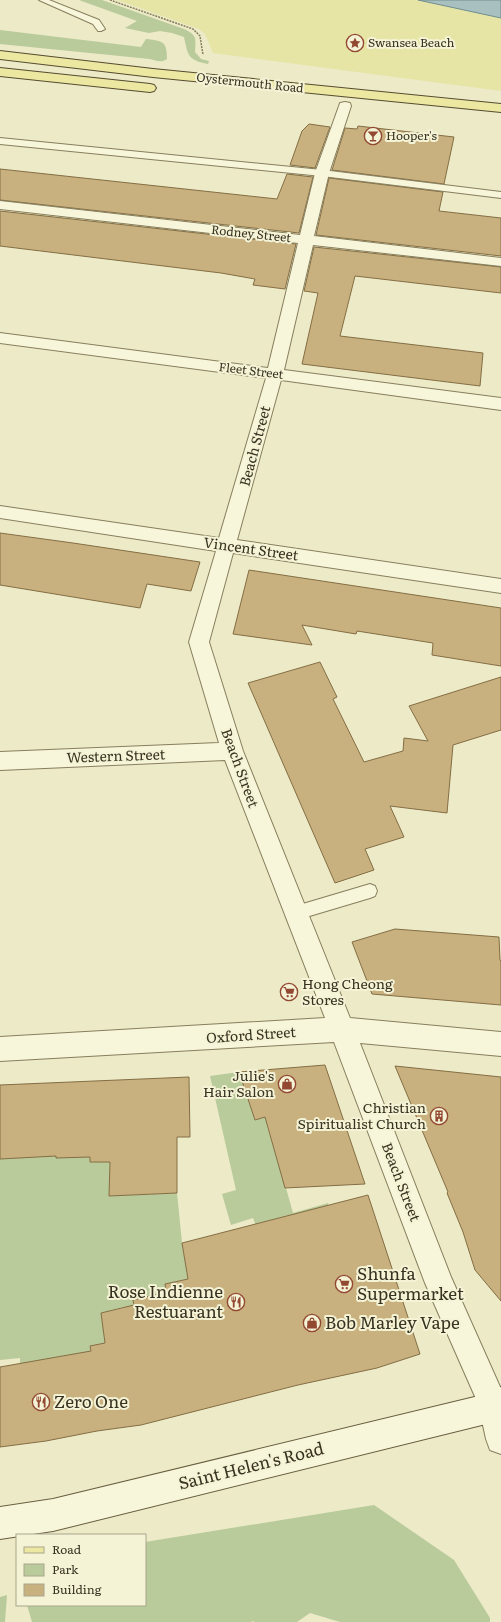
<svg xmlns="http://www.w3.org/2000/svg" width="501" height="1622" viewBox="0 0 501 1622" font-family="Literata,serif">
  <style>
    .green { fill: #b9ca9b }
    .sand { fill: #e6e5a6 }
    .water { fill: #a8c0bf; stroke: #6f8e8e }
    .building { fill: #c8b07f; stroke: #846e44 }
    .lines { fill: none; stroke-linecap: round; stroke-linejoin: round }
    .service-casing { stroke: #877e5d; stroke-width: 2 }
    .pedestrian-casing { stroke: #877e5d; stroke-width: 2 }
    .minor-casing { stroke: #877e5d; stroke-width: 2 }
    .secondary-casing { stroke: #695f40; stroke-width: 2 }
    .primary-casing { stroke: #554b31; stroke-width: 2 }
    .path { stroke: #877e5d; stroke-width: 1.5; stroke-dasharray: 2 1; stroke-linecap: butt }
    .service { fill: #f7f6da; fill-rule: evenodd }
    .pedestrian { fill: #f7f6da; fill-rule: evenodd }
    .minor { fill: #f7f6da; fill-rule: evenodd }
    .secondary { fill: #f7f6da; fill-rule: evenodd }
    .primary { fill: #ece8a1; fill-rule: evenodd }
    .labels { text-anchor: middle; stroke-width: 4; stroke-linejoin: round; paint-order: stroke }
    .far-poi-label { font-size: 12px; fill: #383220; stroke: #f4f3d6; text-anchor: start }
    .far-street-label { font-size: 12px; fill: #383220; stroke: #f4f3d6 }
    .street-label { font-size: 14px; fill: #383220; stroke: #f4f3d6 }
    .poi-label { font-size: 14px; fill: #383220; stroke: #f4f3d6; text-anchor: end }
    .near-poi-label { font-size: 17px; fill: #383220; stroke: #f4f3d6; text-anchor: start }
    .near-street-label { font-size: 17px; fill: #383220; stroke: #f4f3d6 }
  </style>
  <rect width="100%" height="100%" fill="#eceac7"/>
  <g class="green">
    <path d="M79,0H102L184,29C197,35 196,38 195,52L201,59L209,61L208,64C188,60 188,56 184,37L172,33L160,31L149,33L125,28L137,21Z"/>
    <path d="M0,30L141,47L146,39C163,41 167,41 167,59C162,63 156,61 150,59L0,44Z"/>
    <path d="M239,1072L255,1120L286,1110L289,1119L267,1126L273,1145L295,1138L286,1188L293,1213L328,1203L337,1230L256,1226L253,1218L231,1225L222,1194L236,1190L210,1076Z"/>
    <path d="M92,1131L90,1162H110L109,1196L177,1193L182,1243L188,1279L165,1284L174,1340L158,1294L133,1300L141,1359L124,1307L101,1313L105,1343L90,1346L91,1353L20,1366V1358L0,1360V1159L16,1158L57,1134L56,1158L78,1157Z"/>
    <path d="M374,1505L454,1560L490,1618V1622H340L310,1613L297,1622H254L253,1621L251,1622H32L27,1605H145V1542Z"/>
    <path d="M7,1595L5,1622H0V1597Z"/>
  </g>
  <path class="sand" d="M117,0H418L501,18V91L213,53L205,34L199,29Z"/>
  <path class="water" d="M418,0H501V18Z"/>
  <g class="building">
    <path d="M309,124L330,127L315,168L290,165L302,131Z"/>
    <path d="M358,126L454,137L444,184L332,170L345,128L357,129Z"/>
    <path d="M0,169L277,199L287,174L313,177L299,233L0,200Z"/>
    <path d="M329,178L443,192L439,211L501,218V256L316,235Z"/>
    <path d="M0,211L296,244L285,289L253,285L255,279L221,273L0,246Z"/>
    <path d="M314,247L501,267V293L355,276L340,336L483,353L480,386L302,364L318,293L304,291Z"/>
    <path d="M0,533L73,543L200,562L191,591L147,584L140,608L0,585Z"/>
    <path d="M249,570L501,608V666L432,655L433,643L357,631L356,634L302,625L312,645L233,634Z"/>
    <path d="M320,662L337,697L333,699L364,762L403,751L404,738L428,741L409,706L501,677V730L453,745L447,813L390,806L404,837L365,849L374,870L335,883L248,683Z"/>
    <path d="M395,929L499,937L500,960L501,961V1005L372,994L352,942Z"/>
    <path d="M325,1065L365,1184L285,1188L265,1117L255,1120L239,1072Z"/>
    <path d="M395,1066L501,1077V1301L475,1270L463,1232L447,1193L448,1192Z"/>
    <path d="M189,1077L190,1137H177V1193L109,1196L110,1162H90V1157L56,1158V1156L0,1159V1085Z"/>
    <path d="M368,1195L420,1354L377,1368L298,1385L141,1425L97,1431L46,1441L0,1447V1367L91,1351L90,1346L105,1343L101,1313L134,1305L133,1300L166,1292L165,1284L188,1279L182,1243Z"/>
  </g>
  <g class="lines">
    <defs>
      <g id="service">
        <path d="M39,0H49L99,20L105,29L101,31H98L93,24Z"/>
        <path d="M0,138L322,170L501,192V198L322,176L0,144Z"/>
        <path d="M370,884L375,886L377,891L375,896L370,898L296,920L291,918L289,913L291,908L296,906Z"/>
      </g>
      <path id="pedestrian" d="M494,1392L501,1395V1454L490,1450L486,1439L479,1407L484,1397Z"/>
      <path id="minor" d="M345,102L350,103L351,106L329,173L314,236L501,258V266L313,245L284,370L501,398V410L281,380L237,540L501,579V593L233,553L209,642L243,751L350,1018L501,1032V1056L360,1043L451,1277L501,1389V1419L494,1422L484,1417L425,1283L334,1042L0,1061V1037L325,1018L225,760L0,770V752L219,743L189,642L216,551L0,518V506L219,538L266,378L0,343V333L268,368L298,243L0,209V201L300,235L315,173L339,106L340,103Z"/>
      <path id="secondary" d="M501,1387V1419L494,1422L53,1531L0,1539V1507L53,1499L487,1394Z"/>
      <g id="primary">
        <path d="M0,51L153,69L501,104V112L153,77L0,59Z"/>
        <path d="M0,68L150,84L154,85L156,88L154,91L150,92L0,76Z"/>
      </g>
    </defs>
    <use href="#service" class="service-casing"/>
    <use href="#pedestrian" class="pedestrian-casing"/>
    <use href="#minor" class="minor-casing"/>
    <use href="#secondary" class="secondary-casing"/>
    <use href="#primary" class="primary-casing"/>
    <path class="path" d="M110,0L193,29L200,36L203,55"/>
    <use href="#service" class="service"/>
    <use href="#pedestrian" class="pedestrian"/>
    <use href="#minor" class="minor"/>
    <use href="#secondary" class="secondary"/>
    <use href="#primary" class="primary"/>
  </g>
  <defs>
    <symbol id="sight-ring" viewBox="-11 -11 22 22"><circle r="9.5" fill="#f4f3d6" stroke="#924831" stroke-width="1.5"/><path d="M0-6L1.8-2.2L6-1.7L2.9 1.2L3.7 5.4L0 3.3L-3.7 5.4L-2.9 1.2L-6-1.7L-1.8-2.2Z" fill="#924831"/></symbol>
    <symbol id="bar-ring" viewBox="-11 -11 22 22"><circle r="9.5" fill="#f4f3d6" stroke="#924831" stroke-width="1.5"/><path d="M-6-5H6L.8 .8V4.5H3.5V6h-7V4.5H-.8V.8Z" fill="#924831"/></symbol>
    <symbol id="supermarket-ring" viewBox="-11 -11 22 22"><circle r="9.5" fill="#f4f3d6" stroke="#924831" stroke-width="1.5"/><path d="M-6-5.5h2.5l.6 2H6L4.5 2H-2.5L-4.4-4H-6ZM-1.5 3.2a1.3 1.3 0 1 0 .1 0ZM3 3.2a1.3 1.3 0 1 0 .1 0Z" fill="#924831"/></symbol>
    <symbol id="shop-ring" viewBox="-11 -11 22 22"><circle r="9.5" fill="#f4f3d6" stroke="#924831" stroke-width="1.5"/><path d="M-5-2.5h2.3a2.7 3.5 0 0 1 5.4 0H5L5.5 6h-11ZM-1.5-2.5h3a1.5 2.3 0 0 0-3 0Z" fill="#924831"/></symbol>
    <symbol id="building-ring" viewBox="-11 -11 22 22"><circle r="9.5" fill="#f4f3d6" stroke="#924831" stroke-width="1.5"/><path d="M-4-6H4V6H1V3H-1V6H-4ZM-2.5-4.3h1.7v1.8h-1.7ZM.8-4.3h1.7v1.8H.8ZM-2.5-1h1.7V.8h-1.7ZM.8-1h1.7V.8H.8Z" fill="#924831"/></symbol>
    <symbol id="restaurant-ring" viewBox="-11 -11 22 22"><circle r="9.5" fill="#f4f3d6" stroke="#924831" stroke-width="1.5"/><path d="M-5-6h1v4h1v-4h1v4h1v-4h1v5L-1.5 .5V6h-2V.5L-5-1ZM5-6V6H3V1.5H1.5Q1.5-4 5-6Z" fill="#924831"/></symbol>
  </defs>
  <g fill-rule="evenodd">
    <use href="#sight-ring" x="345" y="33" width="20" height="20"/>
    <use href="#bar-ring" x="363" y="126" width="20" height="20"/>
    <use href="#supermarket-ring" x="279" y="982" width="20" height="20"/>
    <use href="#shop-ring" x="277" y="1074" width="20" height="20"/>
    <use href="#building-ring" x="429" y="1106" width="20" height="20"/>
    <use href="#supermarket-ring" x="334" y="1274" width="20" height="20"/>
    <use href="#restaurant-ring" x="226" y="1292" width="20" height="20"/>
    <use href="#shop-ring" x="302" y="1313" width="20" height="20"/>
    <use href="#restaurant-ring" x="31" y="1392" width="20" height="20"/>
  </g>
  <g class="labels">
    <g class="far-poi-label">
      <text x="368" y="47">Swansea Beach</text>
      <text x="386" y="140">Hooper's</text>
    </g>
    <g class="far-street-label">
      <text transform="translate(250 83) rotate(6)" y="4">Oystermouth Road</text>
      <text transform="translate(251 234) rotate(6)" y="4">Rodney Street</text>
      <text transform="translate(251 371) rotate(7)" y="4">Fleet Street</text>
    </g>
    <g class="street-label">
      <text transform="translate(255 446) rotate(-75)" y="5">Beach Street</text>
      <text transform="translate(251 549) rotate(8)" y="5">Vincent Street</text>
      <text transform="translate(116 756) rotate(-2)" y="5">Western Street</text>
      <text transform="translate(240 768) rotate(70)" y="5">Beach Street</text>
      <text transform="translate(251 1035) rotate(-4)" y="5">Oxford Street</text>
      <text transform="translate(401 1182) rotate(69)" y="5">Beach Street</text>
    </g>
    <g class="poi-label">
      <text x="302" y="989" text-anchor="start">Hong Cheong<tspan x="302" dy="16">Stores</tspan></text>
      <text x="274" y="1081">Julie's<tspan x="274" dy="16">Hair Salon</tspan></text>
      <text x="426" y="1113">Christian<tspan x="426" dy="16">Spiritualist Church</tspan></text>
    </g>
    <g class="near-poi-label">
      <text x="357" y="1280">Shunfa<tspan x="357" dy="20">Supermarket</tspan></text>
      <text x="223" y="1298" text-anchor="end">Rose Indienne<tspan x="223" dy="20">Restuarant</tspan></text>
      <text x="325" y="1329">Bob Marley Vape</text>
      <text x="54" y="1408">Zero One</text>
    </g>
    <g class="near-street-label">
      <text transform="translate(251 1466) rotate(-14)" y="6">Saint Helen's Road</text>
    </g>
  </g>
  <rect x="16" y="1534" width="130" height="72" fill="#f4f3d6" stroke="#a9a68d"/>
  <rect x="24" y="1547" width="20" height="6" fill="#ece8a1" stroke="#a9a68d"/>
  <text x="52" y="1554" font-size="12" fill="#383220">Road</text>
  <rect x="24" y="1564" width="20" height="12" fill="#b9ca9b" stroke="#a9a68d"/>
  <text x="52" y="1574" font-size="12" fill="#383220">Park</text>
  <rect x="24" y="1584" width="20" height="12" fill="#c8b07f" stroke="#a9a68d"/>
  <text x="52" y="1594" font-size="12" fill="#383220">Building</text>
</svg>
